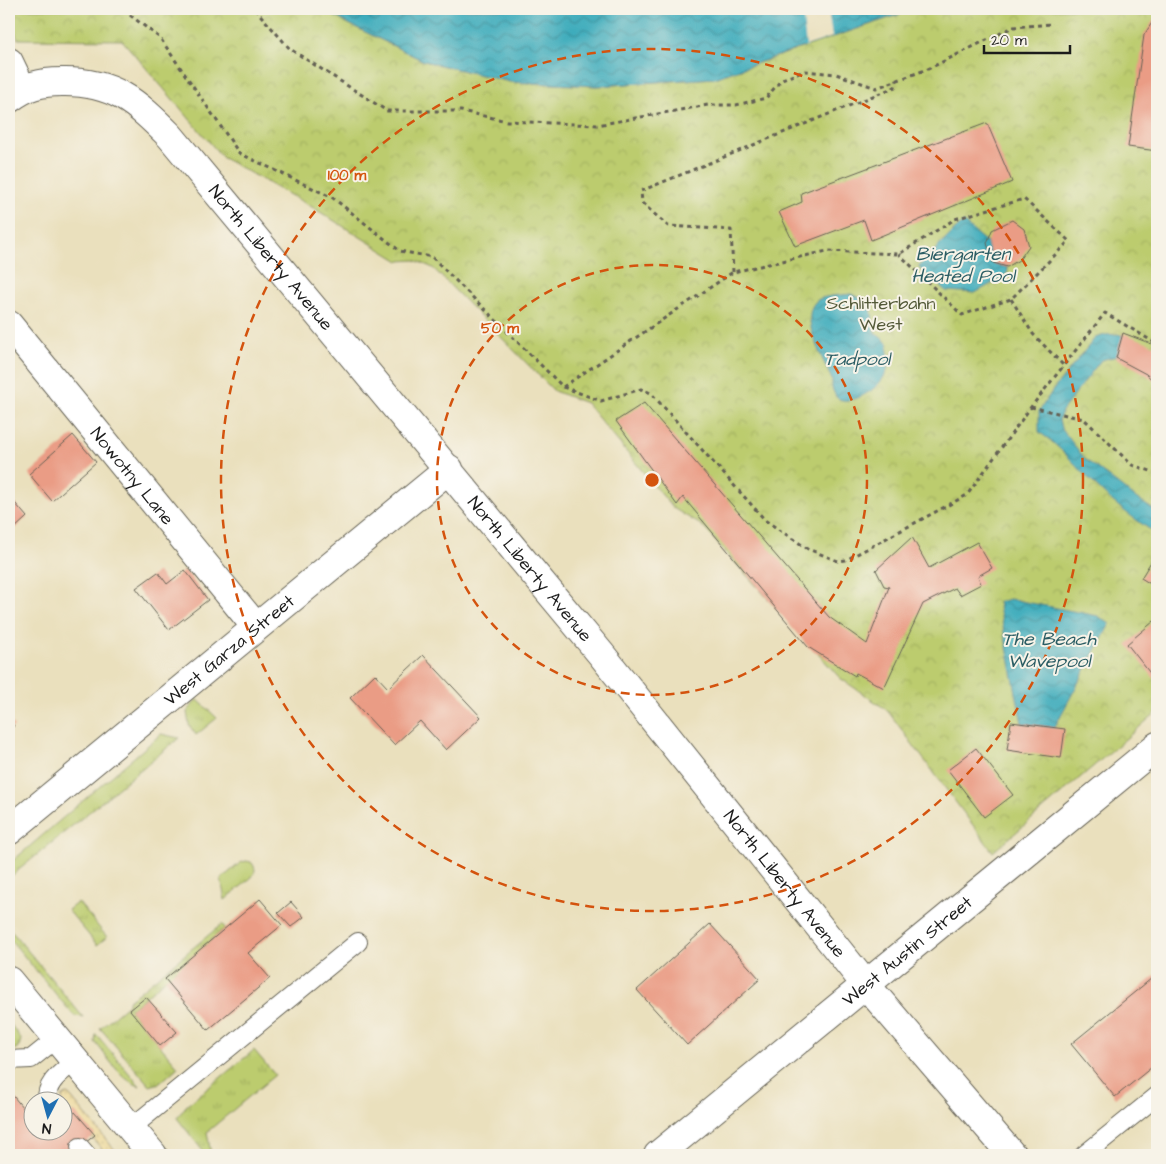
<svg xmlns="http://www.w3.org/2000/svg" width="1166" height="1164" viewBox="0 0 1166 1164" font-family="'Architects Daughter',sans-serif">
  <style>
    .grass { fill: url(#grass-tufts); stroke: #6c7445 }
    .sand { fill: url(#sand-dots); stroke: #857b5d }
    .park { fill: url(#park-crowns); stroke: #6c7445 }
    .water { fill: url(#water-waves); stroke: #2d646c }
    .pier { fill: #eae0bd }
    .building { fill: #ea9c85 }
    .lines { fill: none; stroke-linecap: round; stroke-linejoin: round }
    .service-casing { stroke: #646154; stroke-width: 20 }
    .minor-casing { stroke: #646154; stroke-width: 30 }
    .tertiary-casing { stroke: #646154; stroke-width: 30 }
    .path { stroke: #646154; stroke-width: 3; stroke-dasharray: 4 4; stroke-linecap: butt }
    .service { stroke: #fff; stroke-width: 18 }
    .minor { stroke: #fff; stroke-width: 28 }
    .tertiary { stroke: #fff; stroke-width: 28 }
    .ring { fill: none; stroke: #d4530e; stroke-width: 2.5; stroke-dasharray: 9 6 }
    .labels { text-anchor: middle; stroke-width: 4; stroke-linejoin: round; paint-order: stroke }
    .street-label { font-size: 18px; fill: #1c1c1c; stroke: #f7f3e8 }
    .park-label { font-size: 18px; fill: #545a39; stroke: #f7f3e8 }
    .water-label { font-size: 19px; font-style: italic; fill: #2b5d64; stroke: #f7f3e8 }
    .centre { fill: #d4530e; stroke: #f7f3e8; stroke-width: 2.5 }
    .ring-label { font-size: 15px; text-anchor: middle; font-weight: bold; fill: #d4530e; stroke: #f7f3e8; stroke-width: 4; stroke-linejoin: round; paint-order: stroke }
  </style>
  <defs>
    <pattern id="grass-tufts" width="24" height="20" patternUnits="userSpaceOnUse" patternTransform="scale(1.25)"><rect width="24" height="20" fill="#bccc6e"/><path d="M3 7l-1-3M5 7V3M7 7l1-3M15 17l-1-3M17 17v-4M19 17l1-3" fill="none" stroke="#a1af5f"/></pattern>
    <pattern id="sand-dots" width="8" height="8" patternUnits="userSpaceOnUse" patternTransform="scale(1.25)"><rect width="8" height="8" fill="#eeda9e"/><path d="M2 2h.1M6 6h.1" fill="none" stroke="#ccba88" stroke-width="1.8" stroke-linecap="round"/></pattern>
    <pattern id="park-crowns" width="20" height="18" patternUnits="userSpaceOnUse" patternTransform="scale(1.25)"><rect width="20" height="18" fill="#bccc6e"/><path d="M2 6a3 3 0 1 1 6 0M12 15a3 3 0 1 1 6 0" fill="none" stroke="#a1af5f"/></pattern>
    <pattern id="water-waves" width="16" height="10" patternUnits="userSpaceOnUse" patternTransform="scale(1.25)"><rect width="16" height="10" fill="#3eacbc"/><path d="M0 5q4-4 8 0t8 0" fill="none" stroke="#338b98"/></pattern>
  </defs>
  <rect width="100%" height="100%" fill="#f7f3e8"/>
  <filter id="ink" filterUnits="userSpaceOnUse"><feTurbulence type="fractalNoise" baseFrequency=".02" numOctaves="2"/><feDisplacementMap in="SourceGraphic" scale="10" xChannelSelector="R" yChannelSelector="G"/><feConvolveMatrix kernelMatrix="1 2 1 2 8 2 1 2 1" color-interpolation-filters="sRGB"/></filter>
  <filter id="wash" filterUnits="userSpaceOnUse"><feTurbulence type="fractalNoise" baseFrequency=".0096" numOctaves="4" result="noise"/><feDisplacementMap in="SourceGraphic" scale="20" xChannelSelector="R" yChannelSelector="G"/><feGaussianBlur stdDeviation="1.12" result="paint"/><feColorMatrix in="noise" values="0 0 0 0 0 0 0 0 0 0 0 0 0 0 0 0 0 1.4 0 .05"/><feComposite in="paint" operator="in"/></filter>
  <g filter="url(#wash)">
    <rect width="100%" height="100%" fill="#eae0bd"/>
    <g class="grass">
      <path d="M197,699L217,718L196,735L189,725L187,712Z"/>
      <path d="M161,734L179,738L9,878V864Z"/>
      <path d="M246,861L251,862C256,868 256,871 252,877L225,900L221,879L240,863Z"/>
      <path d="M78,902L107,937L97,945L68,910Z"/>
      <path d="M222,924L225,928L130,1010L178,1067L160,1083L150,1086L100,1028L128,1004V1001Z"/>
      <path d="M9,928L83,1017L74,1016L9,938Z"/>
      <path d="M9,1022L21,1039L19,1047L13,1050H9Z"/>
      <path d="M96,1034L140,1086C121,1081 107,1056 95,1042Z"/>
      <path d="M254,1050L275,1075L207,1132L211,1154L206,1155L177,1118L186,1106Z"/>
    </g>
    <path class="sand" d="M67,1094L70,1096L119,1155H107L63,1103L62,1097Z"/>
    <path class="park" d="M9,9H322L343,21L424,61L510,82L597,86L714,78L915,9H1157V712L993,852L887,710L840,678L701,525L673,508L586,403L554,391L433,268L415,260L399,261L312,207L223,158L122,40L18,39L9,20Z"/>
    <g class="water">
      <path d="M322,9H915L714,78L597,86L510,82L424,61L343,21Z"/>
      <path d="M963,222L987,243L993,263L1007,267L1008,272L1002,278L975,293L946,291L918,267Z"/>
      <path d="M851,294C861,298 871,303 872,315C873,321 871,325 875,331C877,336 884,339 888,344C886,352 891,356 888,367C884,384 864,399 847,400C843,401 839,399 836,397L832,388V380C825,361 795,314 819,299C825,296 843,295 851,294Z"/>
      <path d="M1118,334L1157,349V382L1145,372L1117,356L1101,360L1062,411L1059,420L1061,428L1085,459L1140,501L1157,512V534C1135,520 1114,504 1096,486C1077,467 1061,447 1039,432V411L1053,390L1095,338L1105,335Z"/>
      <path d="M1010,599L1098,616L1110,624L1054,728L1022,723L998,602Z"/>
    </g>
    <path class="pier" d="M802,9H828L832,37L806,46Z"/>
    <g id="blocks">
      <g class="building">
        <path d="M1157,15V151L1128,147L1144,35Z"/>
        <path d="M987,123L1012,182L871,240L864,220L795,246L779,212L802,202L801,193Z"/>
        <path d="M1012,220L1024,229L1029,246L1019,260L1007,267L993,263L987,243L992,230Z"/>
        <path d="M1123,333L1157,346V384L1146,374L1116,358Z"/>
        <path d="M644,403L829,617L867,644L889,587L884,586L876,570L912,537L929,568L977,542L992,568L978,576L981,584L960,595L955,588L923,604L884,688L856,673L855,676L808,647L683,497L677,505L616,421Z"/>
        <path d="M73,435L96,462L52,501L29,474Z"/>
        <path d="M9,496L27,517L13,530L9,526Z"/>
        <path d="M1157,552V588L1141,578Z"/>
        <path d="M185,570L208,600L169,630L136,588L158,572L167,584Z"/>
        <path d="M1154,621L1157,625V682L1127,644Z"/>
        <path d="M423,655L481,717L446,750L420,721L394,745L350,698L375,674L388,688Z"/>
        <path d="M9,719L14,726L9,730Z"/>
        <path d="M1011,722L1065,729L1061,758L1007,750Z"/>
        <path d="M976,748L1013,795L984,817L948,770Z"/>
        <path d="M260,899L282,925L248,953L270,978L208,1030L165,979Z"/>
        <path d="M291,902L304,917L291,927L278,913Z"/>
        <path d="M710,924L760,979L687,1045L637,990Z"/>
        <path d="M1157,974V1063L1115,1097L1071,1044Z"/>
        <path d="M146,997L177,1032L160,1046L130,1010Z"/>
        <path d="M9,1091L32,1119V1132H43L46,1136L51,1132H62V1122L75,1112L95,1135L70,1155H9Z"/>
      </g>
    </g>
  </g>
  <g filter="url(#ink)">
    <use href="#blocks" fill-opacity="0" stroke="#646154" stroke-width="1"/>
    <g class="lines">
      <defs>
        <g id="service">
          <path d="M9,1060L31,1059L56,1039"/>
          <path d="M47,1102C45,1082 62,1072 75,1061"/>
          <path d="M131,1128L358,942"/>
          <path d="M80,1147L87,1155"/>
          <path d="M1084,1155L1157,1096"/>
        </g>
        <g id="minor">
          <path d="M9,62L22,89"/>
          <path id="s1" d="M9,99C26,86 40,82 62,82C113,81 136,102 170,136L601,654L866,985L1012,1155"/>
          <path id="s2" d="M9,325L256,627"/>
          <path id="s3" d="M9,831L449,469"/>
          <path id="s4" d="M658,1155L1157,746"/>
        </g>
        <path id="tertiary" d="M9,981L153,1155"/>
      </defs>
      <use href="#service" class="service-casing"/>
      <use href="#minor" class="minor-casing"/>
      <use href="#tertiary" class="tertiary-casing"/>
      <g class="path">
        <path d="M126,9V12L160,38L239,153L333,198L400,251L432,257L563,387L733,272L827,251L899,254L955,219L1024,199L1069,241L1011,299L962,315L899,254"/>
        <path d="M255,9L290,49L387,111H461L507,121L597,125L708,105H736L766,98L782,79L805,71L836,74L876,88L928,69L1013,27L1053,24"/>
        <path d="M733,272L731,230L668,226L642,203L641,191L895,87L897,80"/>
        <path d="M1011,299L1033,334L1064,366"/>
        <path d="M563,387L601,401L641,389L651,393L766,521L808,549L838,561L846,560L967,495L1031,407L1105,313L1157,344"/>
        <path d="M1031,407L1084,419L1132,465L1157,473"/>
      </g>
      <use href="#service" class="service"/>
      <use href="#minor" class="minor"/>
      <use href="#tertiary" class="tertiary"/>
    </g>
  </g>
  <g class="ring">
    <circle cx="652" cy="480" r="215"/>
    <circle cx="652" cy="480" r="431"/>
  </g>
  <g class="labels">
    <g class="street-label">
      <text dy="6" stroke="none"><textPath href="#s1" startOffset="340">North Liberty Avenue</textPath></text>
      <text dy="6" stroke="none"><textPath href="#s2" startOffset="195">Nowotny Lane</textPath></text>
      <text dy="6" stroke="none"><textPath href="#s1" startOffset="745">North Liberty Avenue</textPath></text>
      <text dy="6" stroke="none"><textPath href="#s3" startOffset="285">West Garza Street</textPath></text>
      <text dy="6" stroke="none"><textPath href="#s1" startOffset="1150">North Liberty Avenue</textPath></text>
      <text dy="6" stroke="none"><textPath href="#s4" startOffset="322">West Austin Street</textPath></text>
    </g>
    <g class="park-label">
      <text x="881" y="309">Schlitterbahn<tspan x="881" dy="21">West</tspan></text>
    </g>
    <g class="water-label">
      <text x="963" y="260">Biergarten<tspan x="963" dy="22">Heated Pool</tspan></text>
      <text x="857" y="365">Tadpool</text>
      <text x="1049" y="645">The Beach<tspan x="1049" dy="22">Wavepool</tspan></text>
    </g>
  </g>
  <circle cx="652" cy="480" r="8" class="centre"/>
  <g class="ring-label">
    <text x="347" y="180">100 m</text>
    <text x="500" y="333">50 m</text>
  </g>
  <rect width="1166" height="1164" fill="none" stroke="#f7f3e8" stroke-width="30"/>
  <g transform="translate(48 1116) rotate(186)"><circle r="24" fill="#f7f3e8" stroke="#9f9d96"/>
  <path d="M0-4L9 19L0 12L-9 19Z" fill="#1f6fb2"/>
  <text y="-8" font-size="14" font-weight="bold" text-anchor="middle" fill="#1c1c1c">N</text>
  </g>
  <path d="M984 45v8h86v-8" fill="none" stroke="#1c1c1c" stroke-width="2.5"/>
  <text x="991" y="45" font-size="15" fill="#1c1c1c" stroke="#f7f3e8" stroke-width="4" paint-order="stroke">20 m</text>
</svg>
